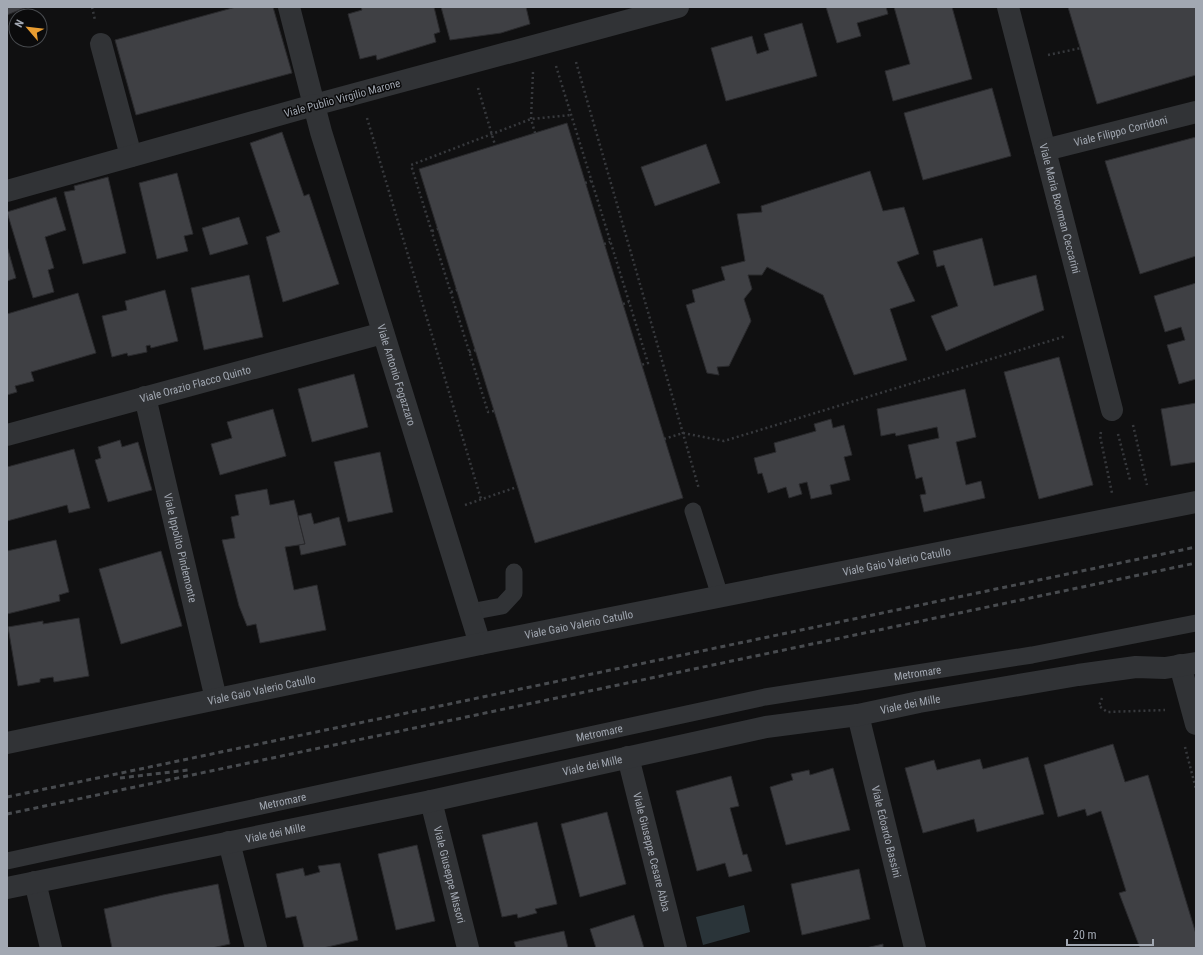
<svg xmlns="http://www.w3.org/2000/svg" width="1203" height="955" viewBox="0 0 1203 955" font-family="'Roboto Condensed',sans-serif">
  <style>
    .water { fill: #2a3439 }
    .building { fill: #3f4044; stroke: #2a2a2d }
    .lines { fill: none; stroke-linecap: round; stroke-linejoin: round }
    .path { stroke: #37393d; stroke-width: 2.5; stroke-dasharray: 2 3; stroke-linecap: butt }
    .service { stroke: #313336; stroke-width: 17 }
    .pedestrian { stroke: #313336; stroke-width: 22 }
    .minor { stroke: #313336; stroke-width: 22 }
    .tertiary { stroke: #313336; stroke-width: 22 }
    .rail { stroke: #484b4f; stroke-width: 3; stroke-dasharray: 5 4; stroke-linecap: butt }
    .labels { text-anchor: middle; stroke-width: 3; stroke-linejoin: round; paint-order: stroke }
    .street-label { font-size: 11px; fill: #a2a8b2; stroke: #0b0b0c }
  </style>
  <rect width="100%" height="100%" fill="#101011"/>
  <path class="water" d="M744,905L750,932L703,945L696,917Z"/>
  <g class="building">
    <path d="M7,7H27L7,15Z"/>
    <path d="M236,7H273L292,73L136,115L115,40Z"/>
    <path d="M361,7H434L440,32L434,34L436,42L377,60L376,55L360,59L348,14L362,10Z"/>
    <path d="M441,7H526L530,24L501,33L450,40Z"/>
    <path d="M826,7H886L888,14L857,23L861,36L837,43Z"/>
    <path d="M894,7H952L972,79L893,101L885,71L910,64Z"/>
    <path d="M1068,7H1196V75L1097,104Z"/>
    <path d="M802,23L817,76L726,101L711,48L752,36L757,54L769,50L764,34Z"/>
    <path d="M992,88L1011,156L923,180L904,113Z"/>
    <path d="M567,123L683,498L535,543L419,169Z"/>
    <path d="M282,132L304,196L309,194L339,284L283,302L266,237L280,232L250,143Z"/>
    <path d="M1196,137V256L1140,274L1105,161Z"/>
    <path d="M706,144L720,183L655,206L641,167Z"/>
    <path d="M870,171L883,211L904,207L919,254L897,262L915,301L890,309L907,360L854,375L823,295L767,267L762,275H748L752,289L744,299L751,321L729,366L717,367L719,375L707,373L686,305L695,302L692,290L725,280L721,267L745,261L737,214L762,212L761,206Z"/>
    <path d="M177,173L193,234L184,236L188,251L157,259L139,183Z"/>
    <path d="M108,177L126,253L83,264L64,192L75,190L74,186Z"/>
    <path d="M56,197L66,230L45,237L54,268L48,270L54,292L33,298L7,212Z"/>
    <path d="M239,217L248,244L210,255L202,228Z"/>
    <path d="M982,238L994,286L1036,275L1044,310L946,351L931,316L958,306L944,265L937,267L933,251Z"/>
    <path d="M7,246L16,278L7,281Z"/>
    <path d="M249,275L263,337L204,350L191,288Z"/>
    <path d="M1196,283V379L1179,384L1167,345L1185,340L1181,327L1165,332L1154,296Z"/>
    <path d="M165,290L178,341L151,348L150,345L146,346L147,352L128,356L127,353L112,357L102,316L127,310L125,301Z"/>
    <path d="M78,293L96,353L31,372L34,381L15,386L17,392L7,395V314Z"/>
    <path d="M1059,357L1093,485L1039,499L1004,372Z"/>
    <path d="M354,374L368,427L312,442L298,389Z"/>
    <path d="M965,389L976,437L956,442L966,485L981,481L985,498L924,512L920,495L926,494L922,477L916,479L908,445L939,438L937,427L896,436L895,433L881,436L877,409Z"/>
    <path d="M1196,403V462L1171,466L1161,409Z"/>
    <path d="M273,409L286,456L220,475L211,444L232,438L227,422Z"/>
    <path d="M831,419L833,428L844,425L852,455L844,457L850,480L830,485L832,494L811,499L807,482L799,484L802,494L789,498L786,487L768,493L762,473L758,474L754,458L776,452L774,443L816,431L814,424Z"/>
    <path d="M120,440L122,447L138,442L152,490L108,502L95,460L101,458L98,447Z"/>
    <path d="M74,449L90,508L69,513L67,505L7,521V467Z"/>
    <path d="M380,452L393,512L348,522L334,462Z"/>
    <path d="M267,489L270,505L294,500L305,544L285,547L294,590L317,585L326,630L260,643L256,624L247,626L239,606L222,540L235,538L231,517L239,515L235,495Z"/>
    <path d="M311,513L314,524L339,517L346,545L301,555L299,545L305,544L298,516Z"/>
    <path d="M56,540L69,592L59,595L60,601L7,614V551Z"/>
    <path d="M161,551L182,626L121,644L99,569Z"/>
    <path d="M79,618L89,676L54,682L53,677L40,679V682L18,686L8,627L43,621V624Z"/>
    <path d="M1113,744L1125,782L1148,775L1196,934V948H1140L1119,893L1126,891L1101,811L1087,816L1085,809L1058,817L1044,765Z"/>
    <path d="M1028,757L1044,814L977,832L974,819L923,833L905,768L934,760L937,770L980,759L983,769Z"/>
    <path d="M833,768L850,830L786,845L770,787L793,780L791,774L809,770L810,775Z"/>
    <path d="M731,776L739,806L730,808L743,855L747,854L752,871L729,877L725,863L697,871L676,791Z"/>
    <path d="M607,812L626,884L580,897L561,824Z"/>
    <path d="M537,822L557,904L535,909L537,913L518,918L517,914L502,917L482,835Z"/>
    <path d="M417,845L435,921L396,930L378,854Z"/>
    <path d="M340,863L358,940L323,948H304L296,916L286,918L276,874L303,868L305,876L320,872L318,866Z"/>
    <path d="M859,869L870,919L802,935L791,884Z"/>
    <path d="M218,884L230,944L212,948H112L104,909L163,895Z"/>
    <path d="M634,915L644,948H596L590,929Z"/>
    <path d="M564,931L568,948H516L514,942Z"/>
    <path d="M883,944V948H866Z"/>
  </g>
  <g class="lines">
    <g class="path">
      <path d="M92,7L95,20"/>
      <path d="M1048,55L1081,48"/>
      <path d="M576,62L699,489"/>
      <path d="M556,66L648,363L641,365"/>
      <path d="M533,72L531,119L535,133"/>
      <path d="M478,88L495,145"/>
      <path d="M367,118L481,499"/>
      <path d="M585,183L591,181"/>
      <path d="M432,231L438,229"/>
      <path d="M604,244L610,242"/>
      <path d="M451,292L457,290"/>
      <path d="M623,304L629,302"/>
      <path d="M469,352L476,350"/>
      <path d="M494,411L488,412L411,165L531,119L571,115"/>
      <path d="M1133,425L1147,485"/>
      <path d="M1101,432L1100,436L1112,493"/>
      <path d="M1118,434L1130,480"/>
      <path d="M664,439L683,433L724,441L1066,336"/>
      <path d="M465,505L517,487"/>
      <path d="M1102,698L1099,706L1107,712L1165,710"/>
      <path d="M1185,747L1196,789"/>
    </g>
    <g class="service">
      <path d="M693,511L720,596"/>
      <path d="M470,612L502,606L514,593V572"/>
      <path id="s1" d="M7,861L765,697L1032,655L1196,623"/>
    </g>
    <g class="pedestrian">
      <path d="M289,7L314,105L678,7"/>
      <path id="s2" d="M1008,7L1112,410"/>
      <path id="s3" d="M1045,150L1196,112"/>
    </g>
    <g class="minor">
      <path d="M101,44L131,156"/>
      <path id="s4" d="M7,191L314,105L321,132L480,644"/>
      <path id="s5" d="M145,397L216,699"/>
      <path id="s6" d="M7,435L383,333"/>
      <path id="s7" d="M858,715L915,948"/>
      <path id="s8" d="M7,743L480,644L1196,502"/>
      <path id="s9" d="M628,757L676,948"/>
      <path id="s10" d="M431,801L468,948"/>
      <path d="M229,842L256,948"/>
      <path d="M35,882L51,948"/>
    </g>
    <g class="tertiary">
      <path d="M1180,665L1196,724"/>
      <path id="s11" d="M7,888L431,801L766,727L858,715L919,702L1078,675L1136,667L1165,668L1196,663"/>
    </g>
    <g class="rail">
      <path d="M120,778L188,770"/>
      <path d="M7,797L1196,547"/>
      <path d="M7,814L1196,563"/>
    </g>
  </g>
  <g class="labels">
    <g class="street-label">
      <text transform="translate(342 98) rotate(-15)" y="4">Viale Publio Virgilio Marone</text>
      <text dy="4" stroke="none"><textPath href="#s3" startOffset="78">Viale Filippo Corridoni</textPath></text>
      <text dy="4" stroke="none"><textPath href="#s2" startOffset="208">Viale Maria Boorman Ceccarini</textPath></text>
      <text dy="4" stroke="none"><textPath href="#s4" startOffset="601">Viale Antonio Fogazzaro</textPath></text>
      <text dy="4" stroke="none"><textPath href="#s6" startOffset="195">Viale Orazio Flacco Quinto</textPath></text>
      <text dy="4" stroke="none"><textPath href="#s5" startOffset="155">Viale Ippolito Pindemonte</textPath></text>
      <text dy="4" stroke="none"><textPath href="#s8" startOffset="908">Viale Gaio Valerio Catullo</textPath></text>
      <text dy="4" stroke="none"><textPath href="#s8" startOffset="584">Viale Gaio Valerio Catullo</textPath></text>
      <text dy="4" stroke="none"><textPath href="#s1" startOffset="930">Metromare</textPath></text>
      <text dy="4" stroke="none"><textPath href="#s8" startOffset="260">Viale Gaio Valerio Catullo</textPath></text>
      <text dy="4" stroke="none"><textPath href="#s11" startOffset="922">Viale dei Mille</textPath></text>
      <text dy="4" stroke="none"><textPath href="#s1" startOffset="606">Metromare</textPath></text>
      <text dy="4" stroke="none"><textPath href="#s11" startOffset="598">Viale dei Mille</textPath></text>
      <text dy="4" stroke="none"><textPath href="#s1" startOffset="282">Metromare</textPath></text>
      <text dy="4" stroke="none"><textPath href="#s7" startOffset="120">Viale Edoardo Bassini</textPath></text>
      <text dy="4" stroke="none"><textPath href="#s11" startOffset="274">Viale dei Mille</textPath></text>
      <text dy="4" stroke="none"><textPath href="#s9" startOffset="98">Viale Giuseppe Cesare Abba</textPath></text>
      <text dy="4" stroke="none"><textPath href="#s10" startOffset="76">Viale Giuseppe Missori</textPath></text>
    </g>
  </g>
  <rect width="1203" height="955" fill="none" stroke="#a2a8b2" stroke-width="16"/>
  <g transform="translate(28 28) rotate(298)"><circle r="19" fill="#0b0b0c" stroke="#474a4e"/>
  <path d="M0-3L7 15L0 10L-7 15Z" fill="#e99d31"/>
  <text y="-6" font-size="11" font-weight="bold" text-anchor="middle" fill="#a2a8b2">N</text>
  </g>
  <path d="M1067 939v6h86v-6" fill="none" stroke="#a2a8b2" stroke-width="2"/>
  <text x="1073" y="939" font-size="12" fill="#a2a8b2" stroke="#0b0b0c" stroke-width="3" paint-order="stroke">20 m</text>
</svg>
